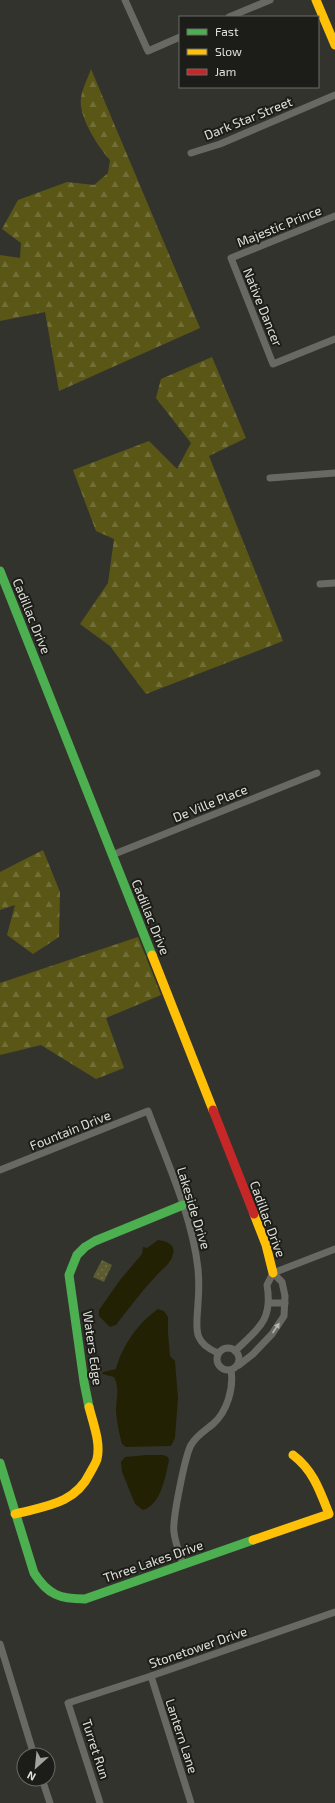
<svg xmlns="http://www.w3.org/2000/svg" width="335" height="1803" viewBox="0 0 335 1803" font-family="'Exo 2',sans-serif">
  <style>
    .forest { fill: url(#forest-firs) }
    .park { fill: url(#park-dots) }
    .water { fill: #232104 }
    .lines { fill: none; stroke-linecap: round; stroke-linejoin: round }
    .street { stroke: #696964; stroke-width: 7 }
    .fast { stroke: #4caf50; stroke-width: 9 }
    .slow { stroke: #ffc107; stroke-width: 9 }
    .jam { stroke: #c62828; stroke-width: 9 }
    .oneway { fill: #b6b6b1 }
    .labels { text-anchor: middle; stroke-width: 4; stroke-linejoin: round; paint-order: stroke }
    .street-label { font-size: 13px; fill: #e0e0da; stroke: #1c1c18 }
  </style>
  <defs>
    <pattern id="forest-firs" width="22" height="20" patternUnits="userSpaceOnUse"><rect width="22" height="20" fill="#5a5716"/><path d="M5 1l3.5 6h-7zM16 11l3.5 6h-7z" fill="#716f37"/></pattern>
    <pattern id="park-dots" width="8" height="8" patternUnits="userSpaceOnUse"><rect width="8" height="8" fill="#5c5a31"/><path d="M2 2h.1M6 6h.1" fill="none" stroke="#73714e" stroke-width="1.8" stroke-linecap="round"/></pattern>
  </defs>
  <rect width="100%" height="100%" fill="#33332e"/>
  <g class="forest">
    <path d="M91,69L200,328L59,391L45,312L0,321V255L20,258L21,243L2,229L18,200L67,182L94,185L108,173L110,160C98,147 78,116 81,98C82,89 88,78 91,69Z"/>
    <path d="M212,357L246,438L209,456L283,641L146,694L110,646L80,624L108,583L114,539L96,531L73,470L149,441L177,469L191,443L156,398L161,379Z"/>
    <path d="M43,850L60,892L59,937L33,954L7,935L15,905L0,910V872Z"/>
    <path d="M138,937L161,995L106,1018L124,1068L96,1079L41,1045L0,1055V983Z"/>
  </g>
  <path class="park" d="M102,1260L112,1265L104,1282L93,1277Z"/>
  <g class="water">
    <path d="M158,1240C166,1241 176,1244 173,1254C171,1264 162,1269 156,1276C142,1291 129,1308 116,1325L110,1327L99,1316V1310L120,1280L142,1254L143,1247L147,1248Z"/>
    <path d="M158,1309L164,1311L168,1317V1333L170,1356L175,1361L178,1398L175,1438L171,1446L126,1447L122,1444C119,1434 117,1422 116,1412C116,1401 120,1387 114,1377L102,1374L103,1372L116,1369C122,1346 138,1323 158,1309Z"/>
    <path d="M147,1455H163L168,1457L169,1461C165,1476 162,1504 143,1510L135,1504L122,1472L121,1462L125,1457Z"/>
  </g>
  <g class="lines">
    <g class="street">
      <path d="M125,0L148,51L180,37"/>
      <path d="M229,17L270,0"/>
      <path d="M191,153L220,144L335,95"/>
      <path d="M335,216L231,258L273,364L335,339"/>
      <path d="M270,478L335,473"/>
      <path d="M320,584L335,583"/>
      <path d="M112,855L317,773"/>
      <path d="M0,1170L148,1111C167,1162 192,1215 198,1269C199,1280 199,1291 198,1303C197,1327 191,1342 218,1353"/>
      <path d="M273,1273L335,1249"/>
      <path d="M269,1303H285"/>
      <circle cx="228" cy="1359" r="11"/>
      <path d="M235,1351C259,1328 273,1320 267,1285L273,1273"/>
      <path d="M239,1365L253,1354L272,1334L284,1316L285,1296L282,1282L273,1273"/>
      <path d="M183,1565C180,1554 175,1543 174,1532C172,1521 185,1456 191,1445C196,1436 206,1430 213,1424C227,1412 234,1388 231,1370"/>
      <path d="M0,1644L34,1755"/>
      <path d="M151,1676L191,1803"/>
      <path d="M42,1779L50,1803"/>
      <path d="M100,1803L68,1703L151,1676L335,1612"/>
    </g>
    <g class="fast">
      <path d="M0,571L152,955"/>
      <path d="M89,1407L84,1382L69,1275L77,1255L85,1247L95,1241L183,1205"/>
      <path d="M0,1463L34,1573C48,1595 60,1599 85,1599L253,1540"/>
    </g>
    <g class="slow">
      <path d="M316,0L335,45"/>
      <path d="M152,955L213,1110"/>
      <path d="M254,1214L266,1245L273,1273"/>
      <path d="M15,1514C46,1506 75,1504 90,1473C92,1469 96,1463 97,1459C101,1443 93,1423 89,1407"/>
      <path d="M253,1540L329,1514C320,1491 313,1470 293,1455"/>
    </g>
    <path class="jam" d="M213,1110L254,1214"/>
  </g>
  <defs><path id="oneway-solid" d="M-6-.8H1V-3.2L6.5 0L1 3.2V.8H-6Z"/></defs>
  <use class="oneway" href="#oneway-solid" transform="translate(276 1328) rotate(-56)"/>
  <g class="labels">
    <g class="street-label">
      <text transform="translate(248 118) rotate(-22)" y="5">Dark Star Street</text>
      <text transform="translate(279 226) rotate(-22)" y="5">Majestic Prince</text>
      <text transform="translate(263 307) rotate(68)" y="5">Native Dancer</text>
      <text transform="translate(32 616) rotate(68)" y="5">Cadillac Drive</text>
      <text transform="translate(210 803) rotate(-22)" y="5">De Ville Place</text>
      <text transform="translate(151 917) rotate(68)" y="5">Cadillac Drive</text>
      <text transform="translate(70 1130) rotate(-22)" y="5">Fountain Drive</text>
      <text transform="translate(194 1208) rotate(73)" y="5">Lakeside Drive</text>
      <text transform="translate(268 1219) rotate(70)" y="5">Cadillac Drive</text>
      <text transform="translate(93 1348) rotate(82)" y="5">Waters Edge</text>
      <text transform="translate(153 1561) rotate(-19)" y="5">Three Lakes Drive</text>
      <text transform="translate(198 1647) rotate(-19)" y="5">Stonetower Drive</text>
      <text transform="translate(182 1736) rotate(72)" y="5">Lantern Lane</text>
      <text transform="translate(96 1749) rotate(72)" y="5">Turret Run</text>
    </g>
  </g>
  <rect x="179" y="16" width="140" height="72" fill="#1c1c18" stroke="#6a6a66"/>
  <rect x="187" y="29" width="20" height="6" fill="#4caf50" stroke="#6a6a66"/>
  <text x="215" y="36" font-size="12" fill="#e0e0da">Fast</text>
  <rect x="187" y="49" width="20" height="6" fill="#ffc107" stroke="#6a6a66"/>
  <text x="215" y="56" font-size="12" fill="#e0e0da">Slow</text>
  <rect x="187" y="69" width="20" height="6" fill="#c62828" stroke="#6a6a66"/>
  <text x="215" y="76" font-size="12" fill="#e0e0da">Jam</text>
  <g transform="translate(36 1767) rotate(207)"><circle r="19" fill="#1c1c18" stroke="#6a6a66"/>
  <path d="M0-3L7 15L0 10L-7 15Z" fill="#a3a39e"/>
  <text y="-6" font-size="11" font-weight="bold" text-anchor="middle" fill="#e0e0da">N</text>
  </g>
</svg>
